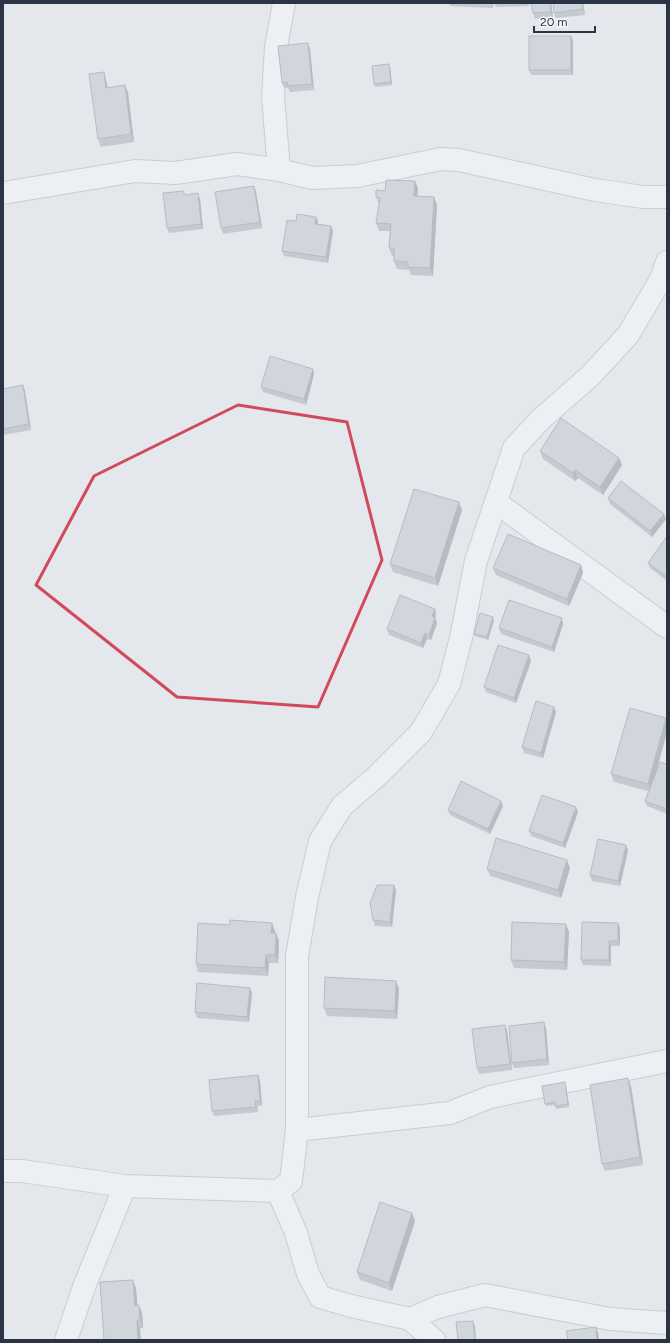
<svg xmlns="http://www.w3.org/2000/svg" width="670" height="1343" viewBox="0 0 670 1343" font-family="Figtree,sans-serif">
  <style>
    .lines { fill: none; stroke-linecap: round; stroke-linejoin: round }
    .street-casing { stroke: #a9aeb7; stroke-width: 24 }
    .street { stroke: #f7f8fa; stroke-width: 22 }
    .wall { fill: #a1a5ae }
    .shaded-wall { fill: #83868d }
    .building { fill: #bbc0ca; stroke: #83868d }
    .marked { fill: none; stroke: #d1495b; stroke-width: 3; stroke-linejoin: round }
  </style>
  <rect width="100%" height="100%" fill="#e4e7ec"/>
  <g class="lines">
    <defs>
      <g id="street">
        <path d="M279,170L273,97L276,47L284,3"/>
        <path d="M3,193L135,171L175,173L237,164L279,170L312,178L357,176L441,159L459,160L595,190L643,197H667"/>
        <path d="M497,503L667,627"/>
        <path d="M297,1130L450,1113L490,1097L667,1061"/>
        <path d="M3,1171H22L125,1186L278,1191L291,1181L297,1130V956L307,897L320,841L342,806L377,776L421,732L449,684L461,638L476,561L514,448L540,420L591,375L628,335L661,279L667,262"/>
        <path d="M278,1191L296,1233L308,1274L320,1297L351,1306L410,1319L434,1340"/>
        <path d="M410,1319L438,1307L485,1295L610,1319L667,1323"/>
        <path d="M66,1340L84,1287L125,1186"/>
      </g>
    </defs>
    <use href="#street" class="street-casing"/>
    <use href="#street" class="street"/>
  </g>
  <g class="wall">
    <path d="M449,3H493V8L450,6Z"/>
    <path d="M494,3H529V6L496,7Z"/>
    <path d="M551,3L553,17L535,19L533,13Z"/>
    <path d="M553,3H583L585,15L556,18L554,13Z"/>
    <path d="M571,36L573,41V75H531L529,70Z"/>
    <path d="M310,49L314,90L290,92L288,88H284L282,83Z"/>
    <path d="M390,67L392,85L375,87L374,84Z"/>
    <path d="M104,72L108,88L125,85L128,93L134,142L101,147L98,139Z"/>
    <path d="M415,181L418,189L417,196L434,197L437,205L433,276L411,275L409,270L397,269L394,261V256H392L389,248L390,231H379L376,223L379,205L376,197L385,191Z"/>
    <path d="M256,192L262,228L223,234L221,228Z"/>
    <path d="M200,199L203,229L169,233L167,228Z"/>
    <path d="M316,217L318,222V224L331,226L333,231L328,263L284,256L282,251L296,221Z"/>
    <path d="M313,369L314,374L306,405L263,392L261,387Z"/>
    <path d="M23,385L25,391L31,430L3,435V389Z"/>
    <path d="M540,451L622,465L603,495L578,478L575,481L543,459Z"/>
    <path d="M608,498L666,519L652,537L610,504Z"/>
    <path d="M462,510L438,586L393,572L390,564Z"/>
    <path d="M667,536V581L650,568L648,563Z"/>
    <path d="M581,565L583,573L569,606L496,575L493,568Z"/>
    <path d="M436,614L435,618L437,623L431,640L427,639L423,648L389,635L387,629Z"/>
    <path d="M494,620L488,640L475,636L474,634Z"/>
    <path d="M563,624L554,652L501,634L499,628Z"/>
    <path d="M529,655L531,661L516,703L486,692L484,687Z"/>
    <path d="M554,707L556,712L543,758L524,753L522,747Z"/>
    <path d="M666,718L667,721V732L656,771L667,764V814L647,806L645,801L648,791L614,782L611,774Z"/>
    <path d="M503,806L490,834L450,815L448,810Z"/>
    <path d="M578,812L565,848L531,836L529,831Z"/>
    <path d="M628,850L620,886L592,881L590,875Z"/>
    <path d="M570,868L561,898L490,876L487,869Z"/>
    <path d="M396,890L392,927L375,926L373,920Z"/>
    <path d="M618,923L620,928V946H611V966L583,965L581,960Z"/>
    <path d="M275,931V933H276L279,941L278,963H269L268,976L198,972L196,964Z"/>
    <path d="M569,932L567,970L514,968L511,960Z"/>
    <path d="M250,988L252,993L249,1022L197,1018L195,1012Z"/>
    <path d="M399,989L397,1019L327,1016L324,1008Z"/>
    <path d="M544,1022L546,1028L549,1065L514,1068L512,1063Z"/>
    <path d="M505,1025L507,1030L512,1070L479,1074L477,1068Z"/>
    <path d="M258,1075L260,1081L262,1106H257L258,1112L214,1116L212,1111Z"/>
    <path d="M566,1085L569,1107L556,1109L555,1105L546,1106L545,1104Z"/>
    <path d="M631,1086L643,1165L605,1171L602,1164Z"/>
    <path d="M412,1213L415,1221L392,1291L360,1280L357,1272Z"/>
    <path d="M136,1288L137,1305L142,1313L143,1328H140L104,1340Z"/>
  </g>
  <g class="shaded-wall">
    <path d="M491,3H493V8Z"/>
    <path d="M550,3H551L553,17L551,12Z"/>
    <path d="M582,3H583L585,15L583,9Z"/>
    <path d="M571,36L573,41V75L571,70Z"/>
    <path d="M308,43L310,49L314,90L312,84Z"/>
    <path d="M389,64L390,67L392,85L391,82Z"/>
    <path d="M104,72L106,80L109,96L106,88Z"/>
    <path d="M125,85L128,93L134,142L131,134Z"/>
    <path d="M415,181L418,189L417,204L414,196Z"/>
    <path d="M254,186L256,192L262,228L260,222Z"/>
    <path d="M198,193L200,199L203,229L201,224Z"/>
    <path d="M434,197L437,205L433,276L430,268Z"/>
    <path d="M316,217L318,222L317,229L315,224Z"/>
    <path d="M331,226L333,231L328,263L326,257Z"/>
    <path d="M313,369L314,374L306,405L304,399Z"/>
    <path d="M23,385L25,391L31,430L29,424Z"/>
    <path d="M619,458L622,465L603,495L600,487Z"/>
    <path d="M575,470L578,478L575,481L573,473Z"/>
    <path d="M459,502L462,510L438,586L435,578Z"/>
    <path d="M664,514L666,519L652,537L650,531Z"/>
    <path d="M581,565L583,573L569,606L567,599Z"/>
    <path d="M435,609L436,614L435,619V618L437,623L431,640L429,635L432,616Z"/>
    <path d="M493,617L494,620L488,640L487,637Z"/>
    <path d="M562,618L563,624L554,652L552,647Z"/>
    <path d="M425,633L427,639L423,648L421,643Z"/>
    <path d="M529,655L531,661L516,703L514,698Z"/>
    <path d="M554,707L556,712L543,758L541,753Z"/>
    <path d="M666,718L667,721V732L651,792L648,784Z"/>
    <path d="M501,801L503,806L490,834L488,829Z"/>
    <path d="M576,807L578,812L565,848L563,843Z"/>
    <path d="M626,845L628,850L620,886L618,881Z"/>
    <path d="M567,860L570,868L561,898L558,890Z"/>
    <path d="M394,885L396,890L392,927L390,922Z"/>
    <path d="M272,923L275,931L274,941L271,933Z"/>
    <path d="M618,923L620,928V946L618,941Z"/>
    <path d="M566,924L569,932L567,970L564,962Z"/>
    <path d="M276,933L279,941L278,963L275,955Z"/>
    <path d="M609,941L611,946V966L609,960Z"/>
    <path d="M266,955L269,963L268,976L265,968Z"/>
    <path d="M396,981L399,989L397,1019L395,1011Z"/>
    <path d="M250,988L252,993L249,1022L247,1017Z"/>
    <path d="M544,1022L546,1028L549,1065L547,1059Z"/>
    <path d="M505,1025L507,1030L512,1070L510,1064Z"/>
    <path d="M258,1075L260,1081L262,1106L260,1101Z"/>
    <path d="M628,1078L631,1086L643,1165L640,1157Z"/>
    <path d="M565,1082L566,1085L569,1107L568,1104Z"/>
    <path d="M255,1101L257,1106L258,1112L256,1107Z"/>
    <path d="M412,1213L415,1221L392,1291L389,1283Z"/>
    <path d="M133,1280L136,1288L138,1313L135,1306Z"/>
    <path d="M139,1305L142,1313L143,1328L140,1320Z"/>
    <path d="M137,1320L140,1328L141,1340H138Z"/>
    <path d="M473,1321L475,1326L476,1340H475Z"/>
    <path d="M596,1327L598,1332L599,1340H597Z"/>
  </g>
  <g class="building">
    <path d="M531,3H550L551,12L533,13Z"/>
    <path d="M553,3H582L583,9L554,13Z"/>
    <rect x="529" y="36" width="42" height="34"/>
    <path d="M308,43L312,84L288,86L287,82L282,83L278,46Z"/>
    <path d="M389,64L391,82L374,84L372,66Z"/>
    <path d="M104,72L106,88L125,85L131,134L98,139L89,74Z"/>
    <path d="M386,180L415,181L414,196L434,197L430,268L408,267V262L394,261V248H389L391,224L376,223L380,198L376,197V190L385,191Z"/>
    <path d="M254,186L260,222L221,228L215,192Z"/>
    <path d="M184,191V195L198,193L201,224L167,228L163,193Z"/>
    <path d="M297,214L316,217L315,224L331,226L326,257L282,251L287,220L296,221Z"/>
    <path d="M270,356L313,369L304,399L261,387Z"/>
    <path d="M23,385L29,424L3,429V389Z"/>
    <path d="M561,418L619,458L600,487L575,470L573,473L540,451Z"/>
    <path d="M621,481L664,514L650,531L608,498Z"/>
    <path d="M414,489L459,502L435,578L390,564Z"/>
    <path d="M508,534L581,565L567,599L493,568Z"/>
    <path d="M667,536V577L648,563Z"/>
    <path d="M400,595L435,609L432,616L435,618L429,635L425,633L421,643L387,629Z"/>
    <path d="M509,600L562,618L552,647L499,628Z"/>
    <path d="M480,613L493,617L487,637L474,634Z"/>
    <path d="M498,645L529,655L514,698L484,687Z"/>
    <path d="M536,701L554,707L541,753L522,747Z"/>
    <path d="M630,708L666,718L648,784L611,774Z"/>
    <path d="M660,762L667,764V809L645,801Z"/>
    <path d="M461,781L501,801L488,829L448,810Z"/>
    <path d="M542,795L576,807L563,843L529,831Z"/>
    <path d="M496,838L567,860L558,890L487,869Z"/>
    <path d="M598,839L626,845L618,881L590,875Z"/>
    <path d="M377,885H394L390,922L373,920L370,903Z"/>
    <path d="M230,920L272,923L271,933H276L275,955H266L265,968L196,964L198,923L230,925Z"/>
    <path d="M512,922L566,924L564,962L511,960Z"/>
    <path d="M582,922L618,923V941H609V960H581Z"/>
    <path d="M325,977L396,981L395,1011L324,1008Z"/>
    <path d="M197,983L250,988L247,1017L195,1012Z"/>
    <path d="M544,1022L547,1059L512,1063L509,1026Z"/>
    <path d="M505,1025L510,1064L477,1068L472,1029Z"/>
    <path d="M258,1075L260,1101H255L256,1107L212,1111L209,1080Z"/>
    <path d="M628,1078L640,1157L602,1164L590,1085Z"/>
    <path d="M565,1082L568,1104L555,1106V1102L545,1104L542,1086Z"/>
    <path d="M380,1202L412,1213L389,1283L357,1272Z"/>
    <path d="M133,1280L135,1306L139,1305L140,1320H137L138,1340H104L100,1282Z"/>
    <path d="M473,1321L475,1340H458L456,1322Z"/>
    <path d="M596,1327L597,1340H568L566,1331Z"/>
  </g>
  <path d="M0 0H670V1343H0ZM238,405L347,422L382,560L318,707L177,697L36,585L94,476Z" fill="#e4e7ec" fill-opacity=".55" fill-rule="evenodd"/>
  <path class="marked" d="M238,405L347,422L382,560L318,707L177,697L36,585L94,476Z"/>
  <rect width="670" height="1343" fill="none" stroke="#2b3445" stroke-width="8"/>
  <path d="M534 26v6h61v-6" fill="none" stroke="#2b3445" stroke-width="2"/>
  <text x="540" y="26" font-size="12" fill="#2b3445" stroke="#f4f6f9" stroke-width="3" paint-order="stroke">20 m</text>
</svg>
